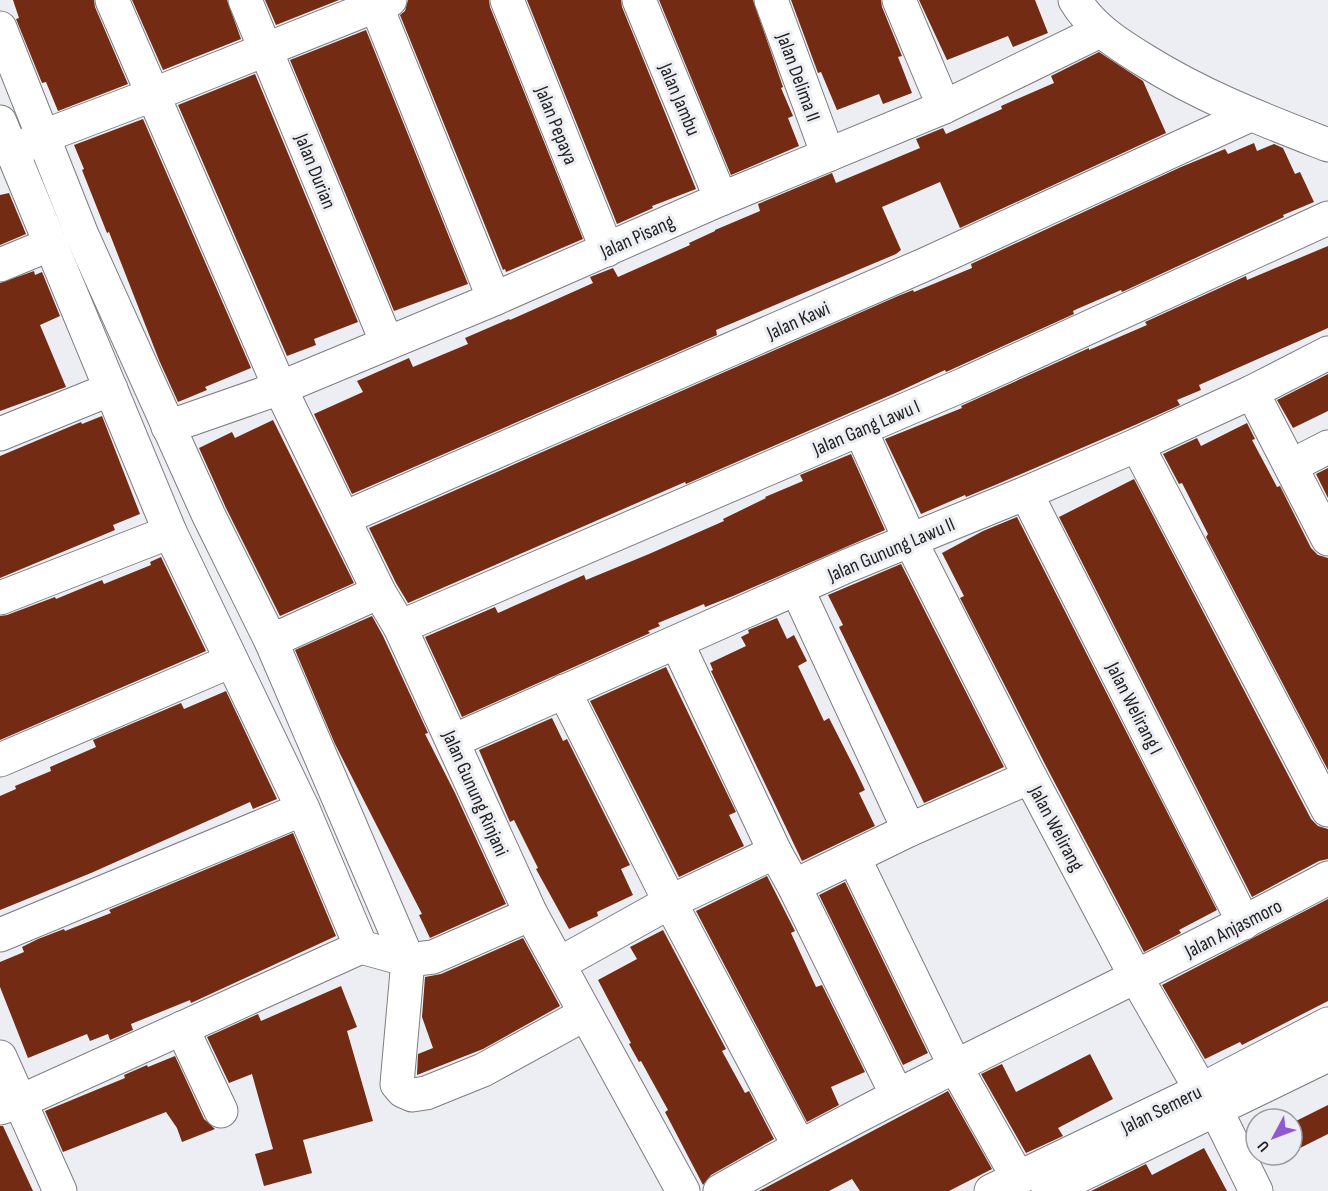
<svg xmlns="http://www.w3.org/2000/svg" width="1328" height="1191" viewBox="0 0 1328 1191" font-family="'Sofia Sans Condensed',sans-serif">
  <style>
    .building { fill: #732c13 }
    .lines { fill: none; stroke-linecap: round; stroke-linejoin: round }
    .minor-casing { stroke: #7d7d82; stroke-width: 35 }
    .minor { stroke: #fff; stroke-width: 33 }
    .labels { text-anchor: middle; stroke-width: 6; stroke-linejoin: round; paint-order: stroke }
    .street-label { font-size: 20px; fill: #1f1f21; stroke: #edeef3 }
  </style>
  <rect width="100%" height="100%" fill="#edeef3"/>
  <g class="building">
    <path d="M13,0H94L95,7L128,84L58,111L46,82L42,83L16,19L19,18Z"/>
    <path d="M132,0H227L241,39L163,70Z"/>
    <path d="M265,0H339L276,25Z"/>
    <path d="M408,0H489L490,7L583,239L506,272L505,269L503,270L400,15L405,11Z"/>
    <path d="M527,0H621L622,7L696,189L652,206L653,208L617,224Z"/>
    <path d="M659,0H753L783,87L781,88L793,116L788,118L799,146L731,175Z"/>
    <path d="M791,0H881L882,7L902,56L898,57L912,93L883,104L879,94L837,110L821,72L818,73Z"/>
    <path d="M919,0H1035L1048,33L1013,47L1008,36L947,60Z"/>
    <path d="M366,30L468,284L394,311L290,60Z"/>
    <path d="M1099,52L1143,81L1166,133L960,228L940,182L882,207L901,250L896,254L716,330L717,335L352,494L314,414L363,392L357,381L409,358L413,367L468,344L465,338L509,319L510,320L593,283L590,277L613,268L618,277L690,245L689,243L715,231V230L760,211L758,204L832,173L836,183L920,148L916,139L943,128L946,134L1002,109L1001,106L1054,83L1051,76Z"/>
    <path d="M255,74L358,322L314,339L316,345L287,356L178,105Z"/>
    <path d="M143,119L251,368L205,387L207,390L178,402L159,360L109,232L107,233L82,170L84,169L74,145Z"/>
    <path d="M1254,143L1257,151L1274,144L1283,148L1295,174L1300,172L1314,202L1283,215L1284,217L1122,292L1121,290L1077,309L1073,311L1074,314L957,367L946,372L945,370L900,391L686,484L685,482L408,603L396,583L369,528L898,296L913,290L914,292L972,268L971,264L1181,167L1225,149L1228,154Z"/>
    <path d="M9,193L26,234L0,245V195Z"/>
    <path d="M1328,246V328L1199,385L1201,390L1177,400L1180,405L1135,425L1000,483L966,497L965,495L921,514L885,439L962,408L961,406L1089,348V350L1147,325L1145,322L1246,276L1247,280Z"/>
    <path d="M34,271L35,275L42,272L60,316L40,325L66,387L0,411V283Z"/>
    <path d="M1328,374V411L1293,428L1277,400Z"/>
    <path d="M102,416L140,514L113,525L115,530L0,578V456L81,422L82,424Z"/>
    <path d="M273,420L354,583L280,616L226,508L199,448L232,432L235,438Z"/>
    <path d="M1247,423L1255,439L1252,440L1277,487L1280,486L1311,548L1318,555L1328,558V770L1206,537L1208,534L1182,483L1179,484L1163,454L1197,438L1201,446Z"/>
    <path d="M851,454L885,530L733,596L705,607L704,604L658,623L660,626L648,631L650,633L462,717L425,637L495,607L498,613L584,575L586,580L649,554L724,521L723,519L766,498L765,497L803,481L800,475Z"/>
    <path d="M1328,468V498L1316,474Z"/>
    <path d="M1134,479L1311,819L1318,826L1328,829V859L1319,861L1252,897L1059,517Z"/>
    <path d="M1017,517L1217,910L1179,930L1181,933L1144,952L1047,768L960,598L964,596L942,553L983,531Z"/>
    <path d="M161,557L206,651L0,740V616L7,615L55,597L56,599L102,580L104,584L151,565L150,562Z"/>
    <path d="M901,564L1004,767L924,803L839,627L843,625L828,595Z"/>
    <path d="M372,616L383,636L428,733L425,734L455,793L506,904L430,938L419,915L422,914L335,744L295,650Z"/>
    <path d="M777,618L787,639L794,635L807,661L798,666L824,721L829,718L855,769L865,790L859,793L875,826L802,861L711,671L713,670L710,663L746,646L741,637L749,633L748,630Z"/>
    <path d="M666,667L736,812L729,815L744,846L679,877L590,701Z"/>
    <path d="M226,691L277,799L253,809L250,802L91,873L0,910V796L16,789L15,786L51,771L50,767L96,747L93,740L181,703L184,709Z"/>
    <path d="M552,718L563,741L567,739L630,865L621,869L633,895L597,912L598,916L569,929L536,869L538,868L514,820L510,822L479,750Z"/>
    <path d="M293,833L336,936L191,1003L190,1000L131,1024L133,1030L110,1040L108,1034L90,1041L87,1034L28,1058L0,987V962L24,952L22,947L38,939L64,929L65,931L111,913L109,910Z"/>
    <path d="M767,876L795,931L791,933L816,987L822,985L865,1072L831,1087L839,1105L807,1122L696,911Z"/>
    <path d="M845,882L928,1053L903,1065L819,895Z"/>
    <path d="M1328,899V1001L1242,1045L1240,1042L1205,1059L1162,985Z"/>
    <path d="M663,930L726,1049L722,1051L745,1093L749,1091L774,1139L711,1175L703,1185L665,1112L668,1110L641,1061L639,1062L629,1044L631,1043L598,980L637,959L630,947Z"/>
    <path d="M523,938L560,1006L483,1049L417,1075L418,1054L433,1048L422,1017L425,977L441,974Z"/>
    <path d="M341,986L357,1027L347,1031L373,1121L303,1140L312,1173L264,1186L255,1154L273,1149L252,1074L229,1083L207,1037L258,1014L261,1021Z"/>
    <path d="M1090,1054L1113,1099L1058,1128L1063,1136L1026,1153L981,1074L1002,1064L1016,1092Z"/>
    <path d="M175,1056L204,1119L215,1129L182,1142L177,1128L166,1112L63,1152L45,1111L125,1078L124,1075L147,1065L148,1067Z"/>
    <path d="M948,1091L992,1169L949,1191H860L852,1179L829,1191H759Z"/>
    <path d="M1328,1105V1134L1292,1152V1123Z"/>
    <path d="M0,1126H3L33,1191H0Z"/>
    <path d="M1204,1148L1227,1191H1091L1146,1164L1152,1175Z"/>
  </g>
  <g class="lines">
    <defs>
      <g id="minor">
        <path d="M112,0L280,388L379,592L400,627L531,914L683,1191"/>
        <path d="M245,0L387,343"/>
        <path d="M374,0L494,299"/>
        <path d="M507,0L607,250"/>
        <path d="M639,0L721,199"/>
        <path d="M771,0L828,155"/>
        <path d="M899,0L944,107"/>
        <path d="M1075,0C1091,27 1118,44 1144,60C1203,97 1264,120 1328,145"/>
        <path d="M0,28L82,235L209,516L271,641L408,960L397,1084L403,1091L412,1095L426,1093L483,1070L585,1014"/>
        <path d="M0,122L170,532L303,809L361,947"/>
        <path d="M24,146L44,136L152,95L390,0"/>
        <path d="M0,265L51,244"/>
        <path d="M1252,392L1328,539"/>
        <path d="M168,427L280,388L494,299L721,199L944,107L1100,31"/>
        <path d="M860,429L910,540L1030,777L1136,977L1201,1090L1216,1110L1256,1191"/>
        <path d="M0,434L111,389"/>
        <path d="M1137,445L1328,810"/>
        <path d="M1291,466L1328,447"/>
        <path d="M1026,493L1244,923"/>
        <path d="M344,518L926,264L1250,115"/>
        <path d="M797,589L909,830"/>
        <path d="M0,598L170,532"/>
        <path d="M400,627L965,384L1328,218"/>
        <path d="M271,641L379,592"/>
        <path d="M677,643L775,852L794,886L897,1095"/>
        <path d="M564,691L670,902L799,1146"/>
        <path d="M453,741L847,566L1026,493L1137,445L1252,392L1328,353"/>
        <path d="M0,760L231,661"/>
        <path d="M854,858L955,1066L1018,1178"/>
        <path d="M794,886L909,830L1030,777"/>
        <path d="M0,935L303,809"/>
        <path d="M559,964L670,902L775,852"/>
        <path d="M182,1028L221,1111"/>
        <path d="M0,1057L60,1191"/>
        <path d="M0,1108L19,1102L361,947L408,960L433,957L531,914"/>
        <path d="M720,1191C918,1078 1127,986 1328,878"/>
        <path d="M991,1191L1201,1090L1328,1024"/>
        <path d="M1048,1191L1328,1055"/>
      </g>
    </defs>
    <use href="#minor" class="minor-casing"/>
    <use href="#minor" class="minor"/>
  </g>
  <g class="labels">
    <g class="street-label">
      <text transform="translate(799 77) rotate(70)" y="7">Jalan Delima II</text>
      <text transform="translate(680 99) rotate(67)" y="7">Jalan Jambu</text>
      <text transform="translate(557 125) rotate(68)" y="7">Jalan Pepaya</text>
      <text transform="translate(316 171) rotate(68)" y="7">Jalan Durian</text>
      <text transform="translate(637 236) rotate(-24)" y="7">Jalan Pisang</text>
      <text transform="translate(798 320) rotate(-24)" y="7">Jalan Kawi</text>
      <text transform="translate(866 427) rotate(-23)" y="7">Jalan Gang Lawu I</text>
      <text transform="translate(891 549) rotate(-23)" y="7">Jalan Gunung Lawu II</text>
      <text transform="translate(1135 708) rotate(63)" y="7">Jalan Welirang I</text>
      <text transform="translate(476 793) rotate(66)" y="7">Jalan Gunung Rinjani</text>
      <text transform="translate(1057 828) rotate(62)" y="7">Jalan Welirang</text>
      <text transform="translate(1233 928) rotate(-27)" y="7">Jalan Anjasmoro</text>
      <text transform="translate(1161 1109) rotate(-26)" y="7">Jalan Semeru</text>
    </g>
  </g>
  <g transform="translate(1274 1137) rotate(229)"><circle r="28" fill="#edeef3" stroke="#9b9b9f" stroke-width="1.5"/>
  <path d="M0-4.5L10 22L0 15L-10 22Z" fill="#9158d0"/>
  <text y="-9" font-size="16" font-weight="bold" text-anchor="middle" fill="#1f1f21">U</text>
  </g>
</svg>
